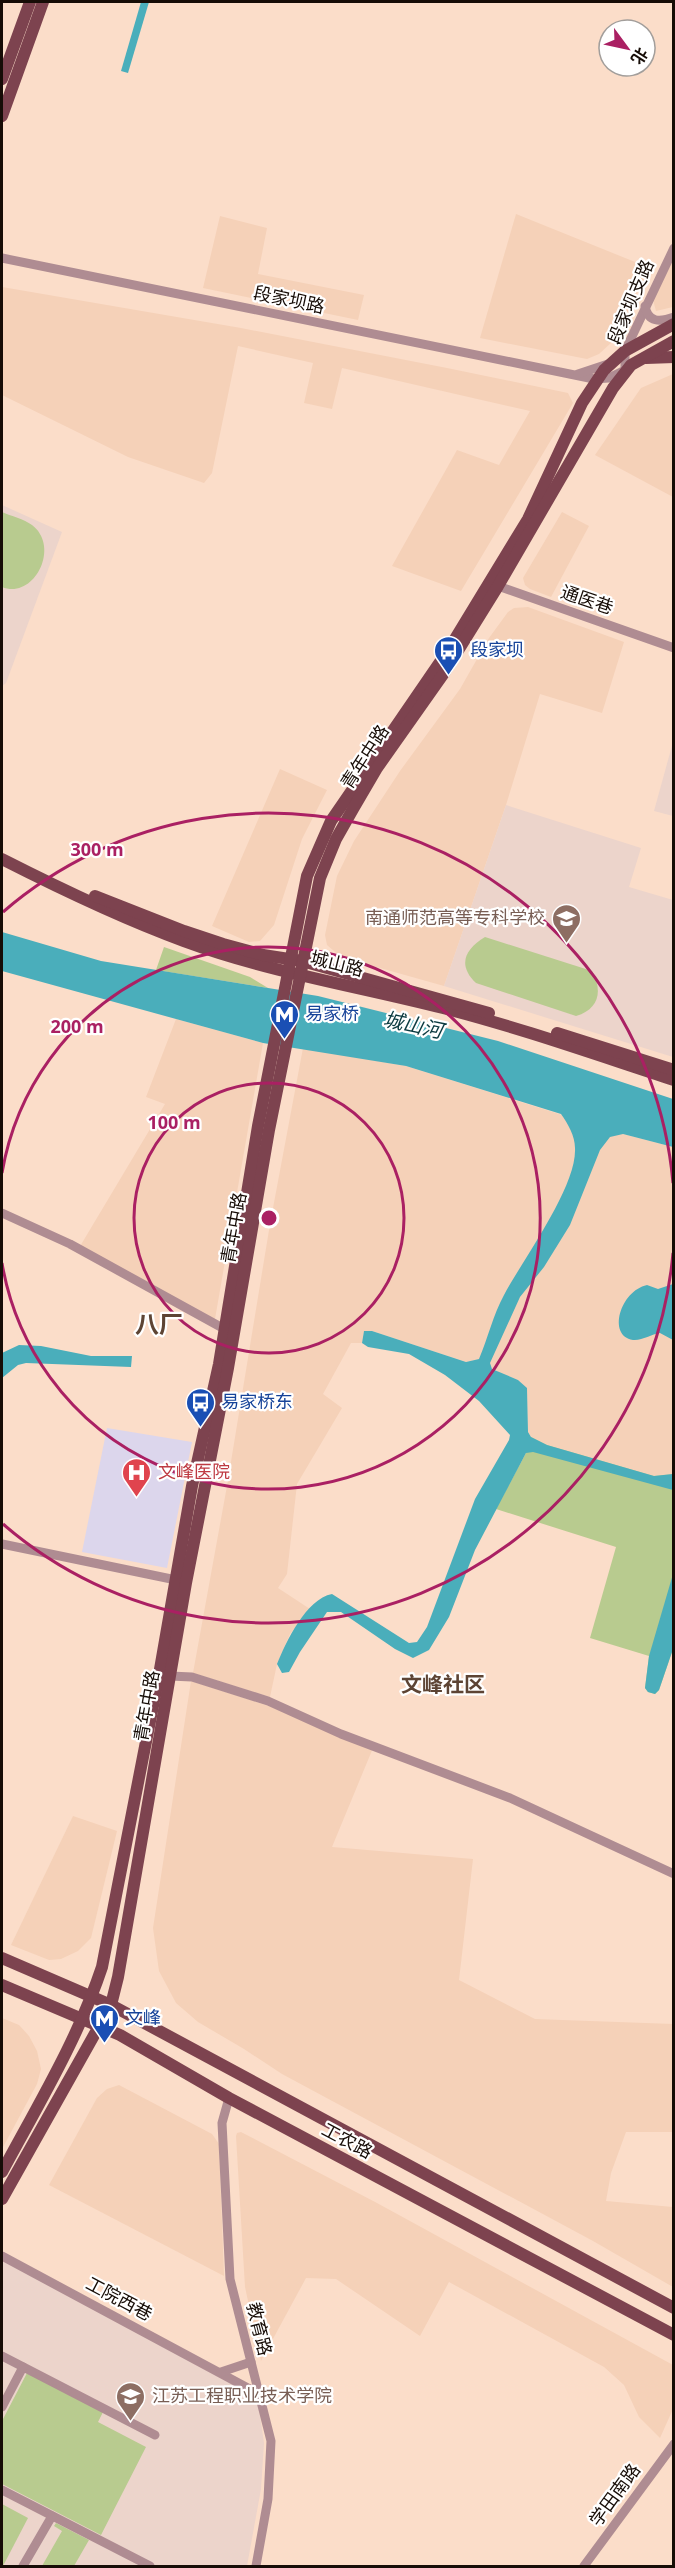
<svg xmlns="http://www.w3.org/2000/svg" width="675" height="2568" viewBox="0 0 675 2568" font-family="'Open Sans','Noto Sans SC',sans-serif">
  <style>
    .built { fill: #f5d1b8 }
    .education { fill: #ecd4cb }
    .medical { fill: #dcd6ec }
    .green { fill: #b8cb8f }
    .water { fill: #4aaebb }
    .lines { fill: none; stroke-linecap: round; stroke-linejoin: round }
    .minor { stroke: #af8c92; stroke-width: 9 }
    .major { stroke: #7d434f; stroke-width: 12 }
    .ring { fill: none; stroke: #aa2063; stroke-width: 3 }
    .labels { text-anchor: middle; stroke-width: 4.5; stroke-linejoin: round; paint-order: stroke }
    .street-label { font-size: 18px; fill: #160c06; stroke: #fff }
    .transit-label { font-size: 18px; fill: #164399; stroke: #fff; text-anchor: start }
    .education-label { font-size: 18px; fill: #785e54; stroke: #fff; text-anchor: end }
    .health-label { font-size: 18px; fill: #be3a42; stroke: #fff; text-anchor: start }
    .water-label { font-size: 20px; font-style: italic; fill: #0c3b41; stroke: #fff }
    .quarter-label { font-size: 21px; font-weight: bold; fill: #5d4434; stroke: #fff }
    .district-label { font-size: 24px; font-weight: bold; fill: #5d4434; stroke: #fff }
    .centre { fill: #aa2063; stroke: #fff; stroke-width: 3 }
    .ring-label { font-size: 18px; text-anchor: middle; font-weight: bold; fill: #aa2063; stroke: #fff; stroke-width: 4.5; stroke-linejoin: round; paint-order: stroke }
  </style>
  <rect width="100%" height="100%" fill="#fbddc9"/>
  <g class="built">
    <path d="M516,214L650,268L612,342L599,354L587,359L480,338Z"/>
    <path d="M220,216L267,228L258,274L364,295L358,320L203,288Z"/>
    <path d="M673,260V307L656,311L653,300Z"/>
    <path d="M2,287L241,328L447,368L568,393L573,403L461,591L392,566L457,450L499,465L530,411L342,368L332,409L304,403L313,363L238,346L212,473L204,483L128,457L2,395Z"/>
    <path d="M673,374H674L673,497L595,455L641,388Z"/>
    <path d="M562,512L589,526L551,597L530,589L525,585L523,578Z"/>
    <path d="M528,607L624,642L602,713L540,694L506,805L444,986L341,957L327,945L325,935L337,876L354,841L400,771L460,689L489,638L508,612L514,608Z"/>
    <path d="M280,769L327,790L302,839L274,925L260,941L249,942L212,926Z"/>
    <path d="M176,1019L263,1043L215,1319L79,1248L165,1104L146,1097Z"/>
    <path d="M303,1048L406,1066L623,1134L673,1147V1474L654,1476L547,1445L531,1437L528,1432L527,1388L518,1380L500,1373L479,1359L466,1362L372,1331H364L362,1343H351L323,1394L342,1408L297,1484L287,1574L278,1588L310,1609L290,1634L277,1664L270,1697L193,1673L227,1486L270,1224Z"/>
    <path d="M191,1681L269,1706L373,1748L332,1847L473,1859L459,1980L535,2019L673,2024L672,2132H626L611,2173L606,2201L673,2207V2287L593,2241L282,2074L244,2049L198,2022L176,2003L159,1971L153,1928Z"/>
    <path d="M73,1816L117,1831L91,1938L78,1951L61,1959L49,1960L11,1945Z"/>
    <path d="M2,2018L19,2025L29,2036L37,2051L41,2069L37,2084L2,2149Z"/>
    <path d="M119,2085L212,2134L219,2144L224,2276L49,2185L97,2098L107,2089Z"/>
    <path d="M241,2132L377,2203L673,2365V2409L660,2438L639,2417L624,2385L604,2367L449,2282L420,2336L336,2279L306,2278L261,2361L245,2287L236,2136L237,2133Z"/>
  </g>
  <g class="education">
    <path d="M2,505L62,532L6,683L2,686Z"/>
    <path d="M673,742V816L654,811Z"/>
    <path d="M506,805L641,848L629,887L673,900V1057L444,986Z"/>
    <path d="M2,2259L246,2392L258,2402L264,2443L261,2489L247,2566H2Z"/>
  </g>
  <path class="medical" d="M107,1428L192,1442L167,1568L82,1552Z"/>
  <g class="green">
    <path d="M2,512C11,516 24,519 32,525C61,547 34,600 2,587Z"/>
    <path d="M485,937L592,971C603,991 599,1009 576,1016L476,983C457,965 465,949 485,937Z"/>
    <path d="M164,947L250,977L268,988L156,970Z"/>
    <path d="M531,1437L547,1445L654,1476L673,1474V1649L659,1690L655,1694L648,1692L645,1688L649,1656L590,1638L616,1547L496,1509L526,1453Z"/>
    <path d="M27,2373L103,2412L98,2422L146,2447L101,2535L2,2484V2421Z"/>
    <path d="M2,2504L28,2518L3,2566H2Z"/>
    <path d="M56,2523L89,2540L74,2566H42L62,2531L54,2526Z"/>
  </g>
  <g class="water">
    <path d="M141,2H149L128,73L121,71Z"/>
    <path d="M2,932L101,961L318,996L498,1041L673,1099V1147L623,1134L610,1137L600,1150L570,1225L544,1267L520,1297L490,1363L492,1369L518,1380L527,1388L528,1432L531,1437L547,1445L654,1476L673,1474V1490L533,1452L526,1453L475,1550L449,1617L429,1650L413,1658L395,1649L341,1612H327L300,1652L289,1672L282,1673L277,1664C286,1642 306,1599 332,1594L409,1643L417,1642L427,1627L475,1499L509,1440L510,1435L479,1401L445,1375L409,1354L368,1347L362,1343L364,1331H372L466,1362L479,1359C488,1338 493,1315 504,1295C523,1259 577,1187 575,1148C575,1136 568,1124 561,1114L406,1066L263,1043L2,971Z"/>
    <path d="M673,1284V1340L660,1333C651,1334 642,1341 633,1340C607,1336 620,1291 647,1285L658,1289Z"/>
    <path d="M19,1345L41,1346L91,1356H132L131,1367L26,1363L18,1365L2,1378V1353Z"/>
    <path d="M673,1574V1649L659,1690L655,1694L648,1692L645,1688L649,1656Z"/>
  </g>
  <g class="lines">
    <g class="minor">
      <path d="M2,258L594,379L609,378L625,370V351L674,248"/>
      <path d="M645,306C648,323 660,322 674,317"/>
      <path d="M578,374L608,364"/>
      <path d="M495,585L674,648"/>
      <path d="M2,1213L70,1244L228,1331"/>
      <path d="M2,1544L181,1581"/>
      <path d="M170,1676L192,1677L268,1701L341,1734L510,1798L674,1874"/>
      <path d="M229,2098L222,2123L230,2279L271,2441L268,2499L256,2566"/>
      <path d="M2,2256L259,2394"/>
      <path d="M2,2356L155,2435"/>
      <path d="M221,2372L251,2362"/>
      <path d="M2,2407L23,2367"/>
      <path d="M2,2490L150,2566"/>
      <path d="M23,2566L52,2516"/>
      <path d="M584,2566L674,2444"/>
    </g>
    <g class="major">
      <path d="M2,79L30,2"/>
      <path d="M2,116L43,2"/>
      <path d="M646,358L674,357"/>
      <path d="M2,859C61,889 121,918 184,941C268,972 357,986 443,1008C521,1028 597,1055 674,1080"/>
      <path d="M95,896L184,931L223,944L263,955L302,961L489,1013"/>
      <path d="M557,1033L674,1070"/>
      <path d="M2,1958L111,2005L674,2308"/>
      <path d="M2,1985L120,2035L229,2098L674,2335"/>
      <path d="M2,2172C38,2105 78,2039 102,1967L159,1675L192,1486L219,1364L258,1126L307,876L331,821L447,652L528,519L582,403L604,370L625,351L674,324"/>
      <path d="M2,2199L111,2005L118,1977L186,1583L228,1368L269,1130L320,878L336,839L353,809L377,768L444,673L498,586L613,388L631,365L674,341"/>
    </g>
  </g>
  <g class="ring">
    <circle cx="269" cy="1218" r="135"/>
    <path d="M2 1173A271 271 0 1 1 2 1263"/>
    <path d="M673 1253A406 406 0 0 1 3 1524M3 912A406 406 0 0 1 673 1183"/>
  </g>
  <defs>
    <symbol id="bus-pin" viewBox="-11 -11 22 30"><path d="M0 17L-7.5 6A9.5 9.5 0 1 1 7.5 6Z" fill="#1a4fb4" stroke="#fff"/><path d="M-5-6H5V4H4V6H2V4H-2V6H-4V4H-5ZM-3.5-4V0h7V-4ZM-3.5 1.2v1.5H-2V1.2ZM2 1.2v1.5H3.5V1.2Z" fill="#fff"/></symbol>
    <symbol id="university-pin" viewBox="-11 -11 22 30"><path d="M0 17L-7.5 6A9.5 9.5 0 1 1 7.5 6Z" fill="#8d6e63" stroke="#fff"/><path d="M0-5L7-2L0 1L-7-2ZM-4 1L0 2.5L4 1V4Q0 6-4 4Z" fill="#fff"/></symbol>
    <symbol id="metro-pin" viewBox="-11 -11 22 30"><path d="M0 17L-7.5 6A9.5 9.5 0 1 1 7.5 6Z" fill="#1a4fb4" stroke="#fff"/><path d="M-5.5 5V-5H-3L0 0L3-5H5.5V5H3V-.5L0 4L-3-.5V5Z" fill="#fff"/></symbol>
    <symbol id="hospital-pin" viewBox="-11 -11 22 30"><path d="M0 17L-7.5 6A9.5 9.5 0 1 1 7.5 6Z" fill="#e0444e" stroke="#fff"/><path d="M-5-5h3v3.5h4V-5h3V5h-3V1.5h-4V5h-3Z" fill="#fff"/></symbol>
  </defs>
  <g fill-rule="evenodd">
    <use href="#bus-pin" x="432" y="634" width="33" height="45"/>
    <use href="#university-pin" x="550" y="902" width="33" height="45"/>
    <use href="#metro-pin" x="268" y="998" width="33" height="45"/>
    <use href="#bus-pin" x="184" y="1386" width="33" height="45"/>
    <use href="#hospital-pin" x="120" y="1456" width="33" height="45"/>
    <use href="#metro-pin" x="88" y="2002" width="33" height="45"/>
    <use href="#university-pin" x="114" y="2380" width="33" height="45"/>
  </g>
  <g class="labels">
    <g class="street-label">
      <text transform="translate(289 300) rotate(12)" y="6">段家坝路</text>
      <text transform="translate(631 302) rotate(-67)" y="6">段家坝支路</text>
      <text transform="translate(587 600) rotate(19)" y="6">通医巷</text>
      <text transform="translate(365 757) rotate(-57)" y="6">青年中路</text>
      <text transform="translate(337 964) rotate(14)" y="6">城山路</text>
      <text transform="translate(234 1228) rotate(-80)" y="6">青年中路</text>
      <text transform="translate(147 1706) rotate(-80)" y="6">青年中路</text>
      <text transform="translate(347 2141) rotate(28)" y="6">工农路</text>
      <text transform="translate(119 2299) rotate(28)" y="6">工院西巷</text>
      <text transform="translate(259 2329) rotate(76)" y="6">教育路</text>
      <text transform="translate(615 2495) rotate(-54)" y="6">学田南路</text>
    </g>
    <g class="transit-label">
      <text x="470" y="656">段家坝</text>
      <text x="305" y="1020">易家桥</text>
      <text x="221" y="1408">易家桥东</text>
      <text x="125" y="2024">文峰</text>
    </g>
    <g class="education-label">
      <text x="545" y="924">南通师范高等专科学校</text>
      <text x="152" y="2402" text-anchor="start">江苏工程职业技术学院</text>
    </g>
    <g class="health-label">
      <text x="158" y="1478">文峰医院</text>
    </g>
    <g class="water-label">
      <text transform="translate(413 1025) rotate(12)" y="7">城山河</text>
    </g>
    <g class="quarter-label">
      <text x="443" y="1692">文峰社区</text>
    </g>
    <g class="district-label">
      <text x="159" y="1333">八厂</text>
    </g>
  </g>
  <circle cx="269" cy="1218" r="9" class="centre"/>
  <g class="ring-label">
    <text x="97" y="856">300 m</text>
    <text x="77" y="1033">200 m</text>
    <text x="174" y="1129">100 m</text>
  </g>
  <rect width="675" height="2568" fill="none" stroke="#160c06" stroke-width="6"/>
  <g transform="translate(627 48) rotate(123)"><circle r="28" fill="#ffffff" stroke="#a29e9b" stroke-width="1.5"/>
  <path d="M0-4.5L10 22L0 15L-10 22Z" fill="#aa2063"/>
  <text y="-9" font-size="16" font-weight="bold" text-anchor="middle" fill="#160c06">北</text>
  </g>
</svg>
